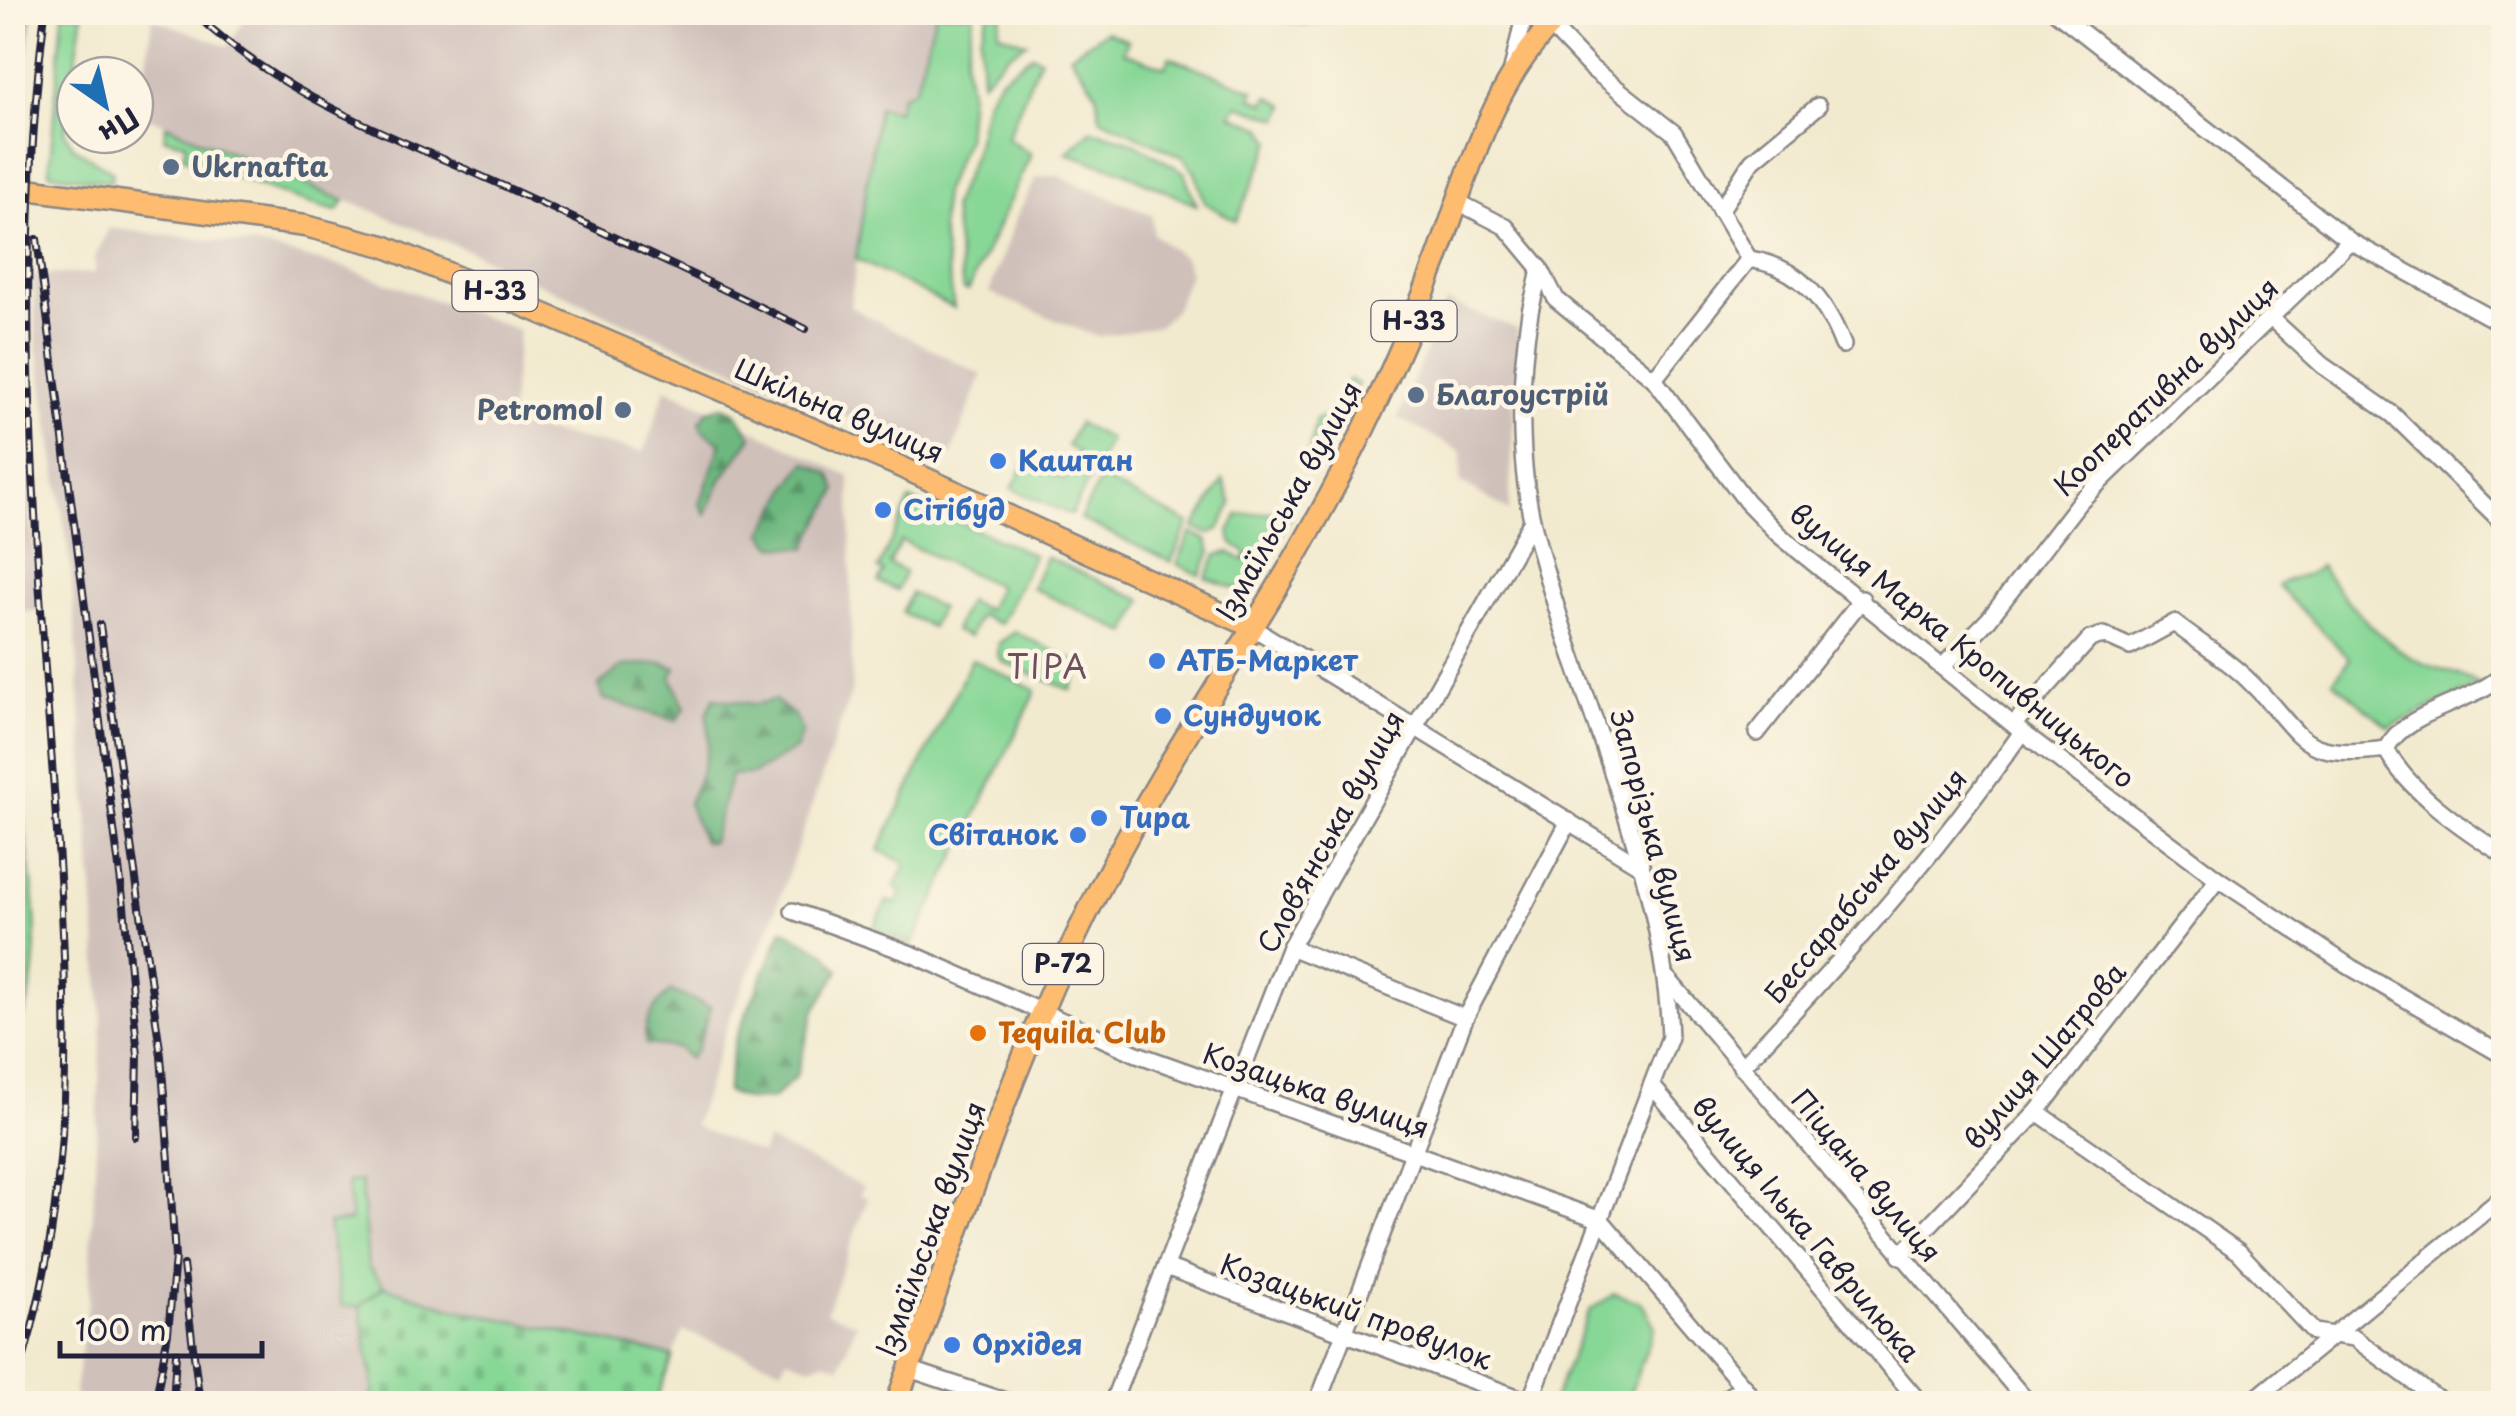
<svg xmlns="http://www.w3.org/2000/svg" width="2516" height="1416" viewBox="0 0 2516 1416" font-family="'Playpen Sans',sans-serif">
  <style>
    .industrial { fill: #cfc0ba }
    .green { fill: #87d796; stroke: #547c68; stroke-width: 2.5 }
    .forest { fill: url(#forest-firs); stroke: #486d5d; stroke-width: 2.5 }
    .cemetery { fill: url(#cemetery-stones); stroke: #547c68; stroke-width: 2.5 }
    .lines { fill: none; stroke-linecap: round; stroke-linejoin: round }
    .minor-casing { stroke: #8a8685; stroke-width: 20 }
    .major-casing { stroke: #8a8685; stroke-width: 25 }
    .minor { stroke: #fff; stroke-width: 15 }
    .major { stroke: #fdbc6f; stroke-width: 20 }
    .rail-casing { stroke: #22223b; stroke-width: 8 }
    .rail { stroke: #fcf5e5; stroke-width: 4; stroke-dasharray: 11; stroke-linecap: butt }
    .service-dot { fill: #5c6f8a; stroke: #fcf5e5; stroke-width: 4 }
    .shop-dot { fill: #3f7fe0; stroke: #fcf5e5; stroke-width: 4 }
    .food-dot { fill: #e8710a; stroke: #fcf5e5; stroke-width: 4 }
    .labels { text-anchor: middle; stroke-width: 9; stroke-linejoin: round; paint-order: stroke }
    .shield { fill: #fcf5e5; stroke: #63616e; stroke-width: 2.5 }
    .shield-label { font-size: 25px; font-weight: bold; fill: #22223b }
    .service-label { font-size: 28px; font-weight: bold; fill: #4e5e75; stroke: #fcf5e5; text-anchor: start }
    .street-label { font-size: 28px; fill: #22223b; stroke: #fcf5e5 }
    .shop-label { font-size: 28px; font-weight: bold; fill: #366cbe; stroke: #fcf5e5; text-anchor: start }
    .food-label { font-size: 28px; font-weight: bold; fill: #c56008; stroke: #fcf5e5; text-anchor: start }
    .quarter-label { font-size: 32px; letter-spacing: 2.5px; fill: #6d515e; stroke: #fcf5e5 }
  </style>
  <defs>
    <pattern id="forest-firs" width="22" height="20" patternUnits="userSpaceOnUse" patternTransform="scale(2.5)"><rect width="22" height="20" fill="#6db87f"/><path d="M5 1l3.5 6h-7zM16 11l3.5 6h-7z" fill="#599569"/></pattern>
    <pattern id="cemetery-stones" width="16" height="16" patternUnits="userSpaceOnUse" patternTransform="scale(2.5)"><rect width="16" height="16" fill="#87d796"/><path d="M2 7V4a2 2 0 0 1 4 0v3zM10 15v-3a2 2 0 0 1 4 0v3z" fill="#74b882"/></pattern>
  </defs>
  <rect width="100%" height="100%" fill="#fcf5e5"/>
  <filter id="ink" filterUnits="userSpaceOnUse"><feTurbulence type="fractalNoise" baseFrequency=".01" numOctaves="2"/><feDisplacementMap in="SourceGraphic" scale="20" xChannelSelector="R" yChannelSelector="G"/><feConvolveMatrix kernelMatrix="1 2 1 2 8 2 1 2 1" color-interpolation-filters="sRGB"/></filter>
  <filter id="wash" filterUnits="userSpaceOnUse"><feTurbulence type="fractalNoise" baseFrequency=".0048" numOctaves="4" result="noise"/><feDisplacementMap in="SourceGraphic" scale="40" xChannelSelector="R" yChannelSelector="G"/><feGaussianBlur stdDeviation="2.25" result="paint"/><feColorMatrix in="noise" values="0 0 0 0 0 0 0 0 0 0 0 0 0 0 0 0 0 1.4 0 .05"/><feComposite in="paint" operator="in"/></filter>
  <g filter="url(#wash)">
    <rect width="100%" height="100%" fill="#f2eacf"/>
    <g class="industrial">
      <path d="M249,12L936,13L915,89L898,111L878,108L850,307L982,375L951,455L888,434L634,327L469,251L141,114L152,18L228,46Z"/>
      <path d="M1056,175L1152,215L1153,234L1186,260L1189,274L1176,308L1159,326L1097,337L989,293L1016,217L1037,177Z"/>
      <path d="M109,228L258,246L340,266L519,330L509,424L644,452L666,388L850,476L852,690L771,923L732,1012L694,1126L761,1154L767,1140L863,1187L860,1195L868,1198L826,1312L856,1323L840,1367L825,1361L810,1366L787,1358L782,1368L683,1331L673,1356L451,1308L384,1286L368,1267L360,1181L347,1183L352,1221L328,1225L342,1306H360L374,1394L362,1403H73L89,1297L102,1022L71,568L37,346L33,275L95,273V257Z"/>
      <path d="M12,286L39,610L13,614H12Z"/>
      <path d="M1446,302L1518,329L1509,511L1460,482L1462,452L1398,418Z"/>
    </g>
    <g class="green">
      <path d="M13,13H32L13,132L12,17Z"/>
      <path d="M63,13H83L65,132L73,147L113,172L110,182L49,173Z"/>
      <path d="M936,13H974L965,62L970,90L966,139L943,192L941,228L954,308L856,259L878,107L897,111L901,96L915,89Z"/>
      <path d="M989,13H1002L998,32L1027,43L1007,55L982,81L980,37Z"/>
      <path d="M1281,13V12L1365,13L1305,25L1280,19Z"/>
      <path d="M1106,31L1128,40L1123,52L1165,67L1170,57L1254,90L1252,98L1265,103L1269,96L1286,106L1280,119L1238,105L1231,115L1264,128L1272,141L1236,221L1205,203L1195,172L1183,157L1100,118L1096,92L1070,55Z"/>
      <path d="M1032,55L1040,58L1007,138L1031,154L968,291L963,290L952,207L973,157L986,100L1001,78Z"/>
      <path d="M166,125L345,201L337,211C283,198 235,175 183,157L186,143L164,138Z"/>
      <path d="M1092,130L1132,142L1184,172L1196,205L1122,171L1066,153Z"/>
      <path d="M1349,379L1358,384L1314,470L1306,466L1316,419L1329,416Z"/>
      <path d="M1078,423L1110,439L1071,515L1012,489L1026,461L1064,480L1078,452L1067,446Z"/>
      <path d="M1101,479L1189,523L1171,562L1080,519Z"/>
      <path d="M1223,480L1232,504L1219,529L1210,534L1194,528Z"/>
      <path d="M910,500L1034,555L1000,624L979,615L969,637L954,631L967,601L987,610L998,586L901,541L889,564L905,572L897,590L878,582L883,571L878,569Z"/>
      <path d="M1287,511L1291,514L1252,584L1237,589L1206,578L1217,555L1229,552L1244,560L1248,554L1233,544L1229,532L1238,515Z"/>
      <path d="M1191,533L1207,540L1211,552L1200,575L1177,564Z"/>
      <path d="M1046,557L1143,600L1127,633L1032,588Z"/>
      <path d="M2320,566C2339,594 2384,644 2414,659C2436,670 2458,672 2480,685L2389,727L2333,681L2350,659L2278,586C2292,574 2306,579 2320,566Z"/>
      <path d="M911,593L940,608L931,627L902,613Z"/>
      <path d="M1015,632L1080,664L1071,690L1003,662L998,655L999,643Z"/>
      <path d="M972,659L1035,690L1034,696L912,945L874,928L887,901L896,904L902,891L895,887L906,864L879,850Z"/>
      <path d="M15,771C26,847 50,941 24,1015L12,1001Z"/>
      <path d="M361,1181L368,1267L384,1286L360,1306L342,1307L328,1224L351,1221L347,1182Z"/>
      <path d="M1614,1294L1641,1302L1655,1327L1626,1403H1552L1590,1310Z"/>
    </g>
    <g class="forest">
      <path d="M722,406L737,413L752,437L721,480L706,514L700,504L721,443L702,430L700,422L708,410Z"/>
      <path d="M806,462L830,474L837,490C828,512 815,525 807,548L773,546L763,532C780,508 787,483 806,462Z"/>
      <path d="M662,663L676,668L671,676L685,708L676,721L604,699L598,686L622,666Z"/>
      <path d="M714,698L754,704L775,700L794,715L802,731L796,749L752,774L731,775L712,842H703L688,803C700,777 715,744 706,715Z"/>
      <path d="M783,929L826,953L839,970L815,1010L796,1076L773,1099L748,1100L726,1092L735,1040Z"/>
      <path d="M671,991L711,1007L697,1049L689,1059L678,1048L646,1044C642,1022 654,1005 671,991Z"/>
    </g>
    <path class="cemetery" d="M384,1286L452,1308L673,1356L655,1403H362L374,1393L360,1306Z"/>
  </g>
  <g filter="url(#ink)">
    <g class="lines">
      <defs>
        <g id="minor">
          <path d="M2056,12L2350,241L2504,325"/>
          <path d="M1550,25L1591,68L1674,133L1749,259L1654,379"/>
          <path d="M1512,70L1525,12"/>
          <path d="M1458,202L1506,227L1540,268L1556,299L1654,379L1746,501L1779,535L2022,732L2218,879L2352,968L2504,1056"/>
          <path d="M1720,211L1752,161L1818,106"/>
          <path d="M1749,259C1800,267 1825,299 1843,345"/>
          <path d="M2272,319L2322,365L2392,414L2504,524"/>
          <path d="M1252,627L1639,865"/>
          <path d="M1944,665L1989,619L2080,501L2350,241"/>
          <path d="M2014,724L2090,639L2103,635L2130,647L2174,623C2198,642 2227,659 2249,681C2305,734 2294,761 2386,749C2407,791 2465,830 2504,855"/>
          <path d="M1757,733L1862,599"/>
          <path d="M2386,749C2407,709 2471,704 2504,674"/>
          <path d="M793,911L914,955L1137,1054L1601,1220L1758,1404"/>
          <path d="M1290,947L1465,1018"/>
          <path d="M1668,979L2029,1404"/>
          <path d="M1741,1067C1843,961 1938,852 2022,732"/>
          <path d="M1654,1088L1921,1404"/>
          <path d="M2037,1112L2239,1252L2314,1332L2354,1338L2444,1404"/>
          <path d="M1900,1256L2037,1112L2218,879"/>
          <path d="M1166,1267L1530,1402"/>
          <path d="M909,1369L1014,1404"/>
          <path d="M1112,1404L1290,947L1532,521"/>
          <path d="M1317,1404L1465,1018L1569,821"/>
          <path d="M1529,1404L1670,1037C1663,859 1574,695 1533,524C1518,460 1519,377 1530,312C1533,297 1538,283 1540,268"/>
          <path d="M1717,1404L1744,1386"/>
          <path d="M2249,1404L2504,1196"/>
        </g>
        <g id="major">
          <path d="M2500,12L2504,13"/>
          <path d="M12,187L305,226L384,246L890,462L1252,627"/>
          <path d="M896,1404C961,1228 1016,1048 1103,882C1185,723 1294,579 1370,416C1395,364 1417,312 1437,259C1469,172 1493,76 1564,12"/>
        </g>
      </defs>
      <use href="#minor" class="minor-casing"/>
      <use href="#major" class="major-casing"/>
      <use href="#minor" class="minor"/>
      <use href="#major" class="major"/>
      <defs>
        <g id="rail">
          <path d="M193,12C285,100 397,137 510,189C609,234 708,282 806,329"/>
          <path d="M37,239L124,906L138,1056L136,1137"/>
          <path d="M100,625L161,1056L169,1162L175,1258L168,1333L155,1404"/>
          <path d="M12,1105L13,1104"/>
          <path d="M183,1265L200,1404"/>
          <path d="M12,1394C92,1162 63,922 46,683C30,453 16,243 45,12"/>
          <path d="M173,1404L176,1353"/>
        </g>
      </defs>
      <use href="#rail" class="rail-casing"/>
      <use href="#rail" class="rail"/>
    </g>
  </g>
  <g class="service-dot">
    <circle cx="171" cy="167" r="10"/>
    <circle cx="1416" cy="395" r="10"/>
    <circle cx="623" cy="410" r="10"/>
  </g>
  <g class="shop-dot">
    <circle cx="998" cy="461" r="10"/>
    <circle cx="883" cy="510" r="10"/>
    <circle cx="1157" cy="661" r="10"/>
    <circle cx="1163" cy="716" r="10"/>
    <circle cx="1099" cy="818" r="10"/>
    <circle cx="1078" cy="835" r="10"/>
    <circle cx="952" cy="1345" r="10"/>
  </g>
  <circle class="food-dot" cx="978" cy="1033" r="10"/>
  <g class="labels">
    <g class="shield">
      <rect x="452.5" y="271" width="85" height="40" rx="8"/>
      <rect x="1371.5" y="301" width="85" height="40" rx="8"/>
      <rect x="1023" y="944" width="80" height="40" rx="8"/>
    </g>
    <g class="shield-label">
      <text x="495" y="300">Н-33</text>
      <text x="1414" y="330">Н-33</text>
      <text x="1063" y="973">Р-72</text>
    </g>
    <g class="service-label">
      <text x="191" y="177">Ukrnafta</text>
      <text x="1436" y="405">Благоустрій</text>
      <text x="603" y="420" text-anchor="end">Petromol</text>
    </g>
    <g class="street-label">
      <text transform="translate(2166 387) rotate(-44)" y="10">Кооперативна вулиця</text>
      <text transform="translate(839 411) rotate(23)" y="10">Шкільна вулиця</text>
      <text transform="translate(1289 501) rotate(-61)" y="10">Ізмаїльська вулиця</text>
      <text transform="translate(1962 646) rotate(39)" y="10">вулиця Марка Кропивницького</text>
      <text transform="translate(1331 832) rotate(-61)" y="10">Словʼянська вулиця</text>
      <text transform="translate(1653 836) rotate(75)" y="10">Запорізька вулиця</text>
      <text transform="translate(1866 886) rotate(-50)" y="10">Бессарабська вулиця</text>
      <text transform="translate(2045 1056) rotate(-50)" y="10">вулиця Шатрова</text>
      <text transform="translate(1316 1091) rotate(19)" y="10">Козацька вулиця</text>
      <text transform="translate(1866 1176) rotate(50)" y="10">Піщана вулиця</text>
      <text transform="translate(931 1229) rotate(-70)" y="10">Ізмаїльська вулиця</text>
      <text transform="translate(1806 1229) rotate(50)" y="10">вулиця Ілька Гаврилюка</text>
      <text transform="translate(1356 1312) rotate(20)" y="10">Козацький провулок</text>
    </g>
    <g class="shop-label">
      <text x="1018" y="471">Каштан</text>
      <text x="903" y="520">Сітібуд</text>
      <text x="1177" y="671">АТБ-Маркет</text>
      <text x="1183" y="726">Сундучок</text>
      <text x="1119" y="828">Тира</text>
      <text x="1058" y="845" text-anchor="end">Світанок</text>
      <text x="972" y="1355">Орхідея</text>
    </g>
    <g class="food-label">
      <text x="998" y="1043">Tequila Club</text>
    </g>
    <g class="quarter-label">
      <text x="1048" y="679">ТІРА</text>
    </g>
  </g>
  <rect width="2516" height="1416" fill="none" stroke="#fcf5e5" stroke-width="50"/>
  <g transform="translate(105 105) rotate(146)"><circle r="48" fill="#fcf5e5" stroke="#a5a1a1" stroke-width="2.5"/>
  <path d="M0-8L18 38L0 25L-18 38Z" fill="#1f6fb2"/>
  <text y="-15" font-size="28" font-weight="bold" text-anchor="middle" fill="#22223b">Пн</text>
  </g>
  <path d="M60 1341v15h202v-15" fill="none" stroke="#22223b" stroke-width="5"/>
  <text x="75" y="1341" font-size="30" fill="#22223b" stroke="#fcf5e5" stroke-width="8" paint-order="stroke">100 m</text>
</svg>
